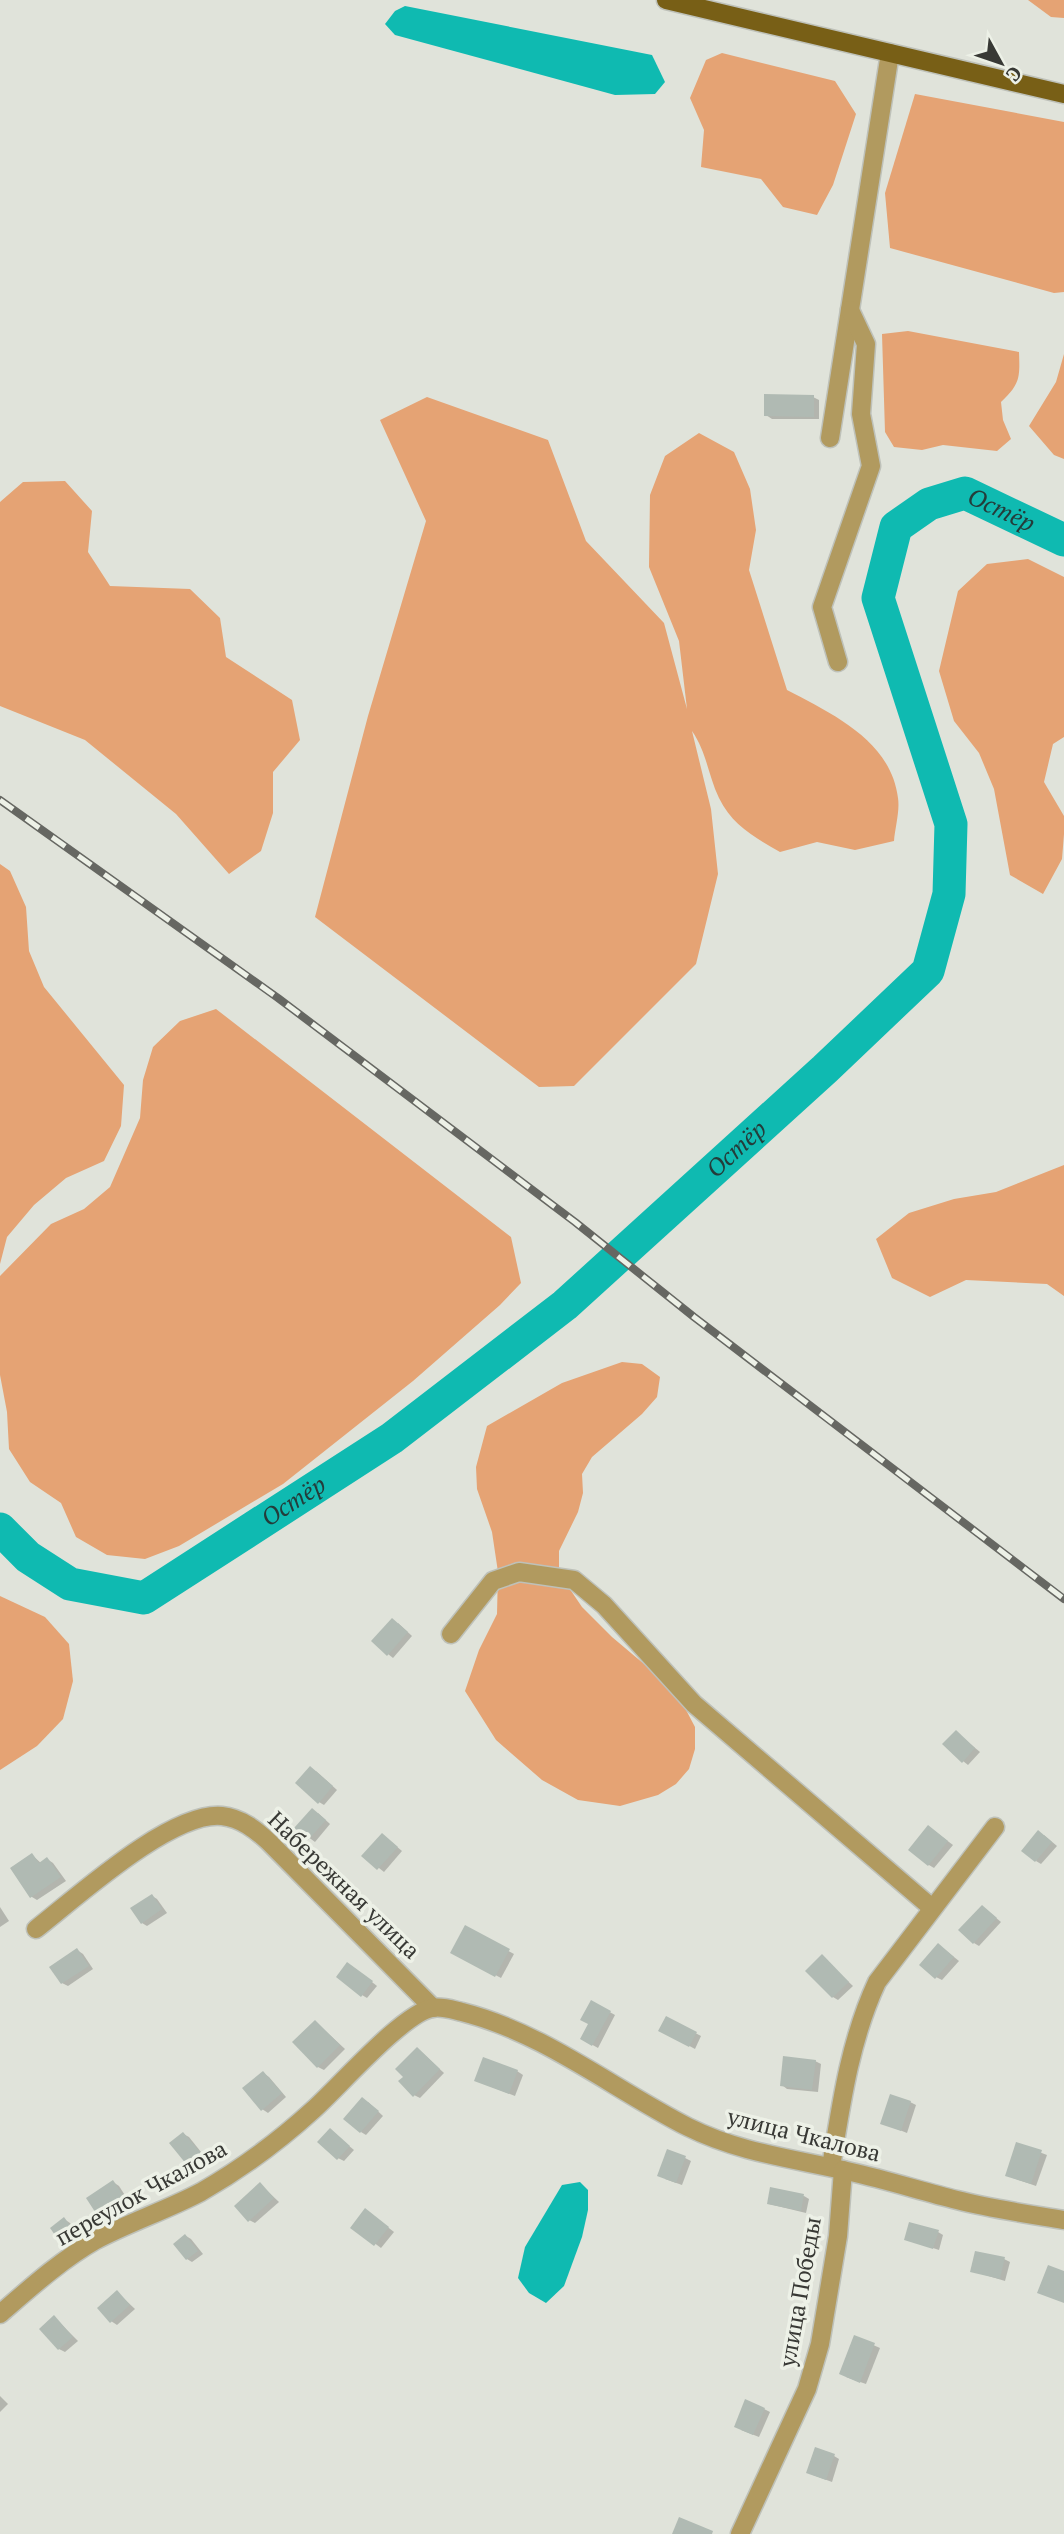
<svg xmlns="http://www.w3.org/2000/svg" width="1064" height="2534" viewBox="0 0 1064 2534" font-family="'PT Serif',serif">
  <style>
    .green { fill: #e5a374 }
    .water { fill: #0fbab1 }
    .shadow { fill: #0003 }
    .lines { fill: none; stroke-linecap: round; stroke-linejoin: round }
    .river { stroke: #0fbab1; stroke-width: 33 }
    .building { fill: #b0bab3 }
    .minor-casing { stroke: #bec1b9; stroke-width: 21 }
    .major-casing { stroke: #bec1b9; stroke-width: 21 }
    .minor { stroke: #b19a5f; stroke-width: 18 }
    .major { stroke: #785f16; stroke-width: 18 }
    .rail-casing { stroke: #666762; stroke-width: 8 }
    .rail { stroke: #edf1e7; stroke-width: 5; stroke-dasharray: 16; stroke-linecap: butt }
    .labels { text-anchor: middle; stroke-width: 7; stroke-linejoin: round; paint-order: stroke }
    .street-label { font-size: 23px; fill: #383935; stroke: #edf1e7 }
    .water-label { font-size: 24px; font-style: italic; fill: #243c3a; stroke: #edf1e7 }
  </style>
  <rect width="100%" height="100%" fill="#e0e3da"/>
  <g class="green">
    <path d="M1028,0H1064V18L1051,17Z"/>
    <path d="M722,53L835,81L856,114L833,185L817,215L783,207L761,179L701,167L704,130L690,98L706,60Z"/>
    <path d="M915,94L1064,122V292L1054,293L890,248L885,193Z"/>
    <path d="M908,331L1019,352C1020,378 1020,384 1001,402L1003,420L1011,439L997,451L943,445L922,450L894,447L885,432L882,334Z"/>
    <path d="M1064,354V459L1054,455L1029,426L1056,382Z"/>
    <path d="M427,397L548,440L586,541L664,623L687,709L679,641L649,567L650,495L665,456L699,433L734,452L750,489L756,530L749,570L787,690C833,714 891,741 898,798C900,811 895,828 894,841L855,850L817,842L780,852C754,837 732,825 719,798C708,775 707,753 692,731L711,809L718,874L696,964L574,1086L539,1087L315,917L368,716L426,521L380,420Z"/>
    <path d="M65,481L92,511L88,552L110,586L190,589L220,618L226,657L292,700L300,740L273,772V813L261,851L229,874L176,814L85,740L0,706V502L23,482Z"/>
    <path d="M1028,559L1064,577V737L1053,744L1044,782L1064,816V834L1062,859L1043,894L1010,875L994,789L979,753L954,721L939,671L958,591L987,564Z"/>
    <path d="M0,864L10,871L26,907L29,951L44,987L124,1085L121,1126L104,1161L66,1178L34,1205L7,1237L0,1264Z"/>
    <path d="M216,1009L511,1237L521,1283L500,1305L413,1381L283,1484L179,1546L145,1559L107,1555L76,1537L61,1503L30,1482L9,1449L7,1412L0,1375V1276L51,1224L84,1209L110,1187L140,1118L143,1080L153,1047L180,1021Z"/>
    <path d="M1064,1165V1296L1047,1284L966,1280L930,1297L892,1278L876,1239L909,1213L954,1199L996,1192Z"/>
    <path d="M622,1362L642,1364L660,1377L657,1397L642,1414L592,1457L582,1474L583,1493L578,1512L559,1551V1573L582,1607L612,1637L676,1691L695,1727V1749L689,1769L676,1784L658,1795L620,1806L578,1800L542,1780L496,1740L465,1691L479,1650L497,1614L498,1572L492,1532L477,1489L476,1467L487,1426L562,1383Z"/>
    <path d="M0,1596L45,1617L69,1644L73,1681L63,1719L37,1746L0,1770Z"/>
  </g>
  <g class="water">
    <path d="M405,6L652,55L665,82L655,94L615,95L395,35L385,24L395,11Z"/>
    <path d="M580,2182L588,2190V2210L582,2237L564,2286L546,2303L529,2293L518,2278L525,2247L562,2185Z"/>
  </g>
  <g class="shadow">
    <path d="M813,397L819,400V419H772L766,415Z"/>
    <path d="M398,1623L412,1636L393,1658L388,1654Z"/>
    <path d="M956,1732L980,1752L968,1765L963,1761Z"/>
    <path d="M316,1771L337,1790L324,1805L319,1802Z"/>
    <path d="M318,1813L330,1824L315,1842L296,1828Z"/>
    <path d="M929,1827L953,1845L934,1868L929,1865Z"/>
    <path d="M383,1835L402,1851L384,1872L364,1856Z"/>
    <path d="M1044,1835L1057,1846L1041,1864L1036,1861Z"/>
    <path d="M32,1855L42,1864L47,1859L53,1863L66,1881L37,1900L32,1897L12,1869Z"/>
    <path d="M152,1896L157,1899L167,1913L147,1926L142,1923Z"/>
    <path d="M0,1907L9,1921L0,1927Z"/>
    <path d="M983,1907L1001,1922L979,1946L974,1943Z"/>
    <path d="M465,1928L514,1954L501,1978L452,1952Z"/>
    <path d="M944,1949L959,1961L942,1980L936,1977Z"/>
    <path d="M77,1950L83,1954L93,1969L68,1986L62,1983L52,1968Z"/>
    <path d="M822,1957L853,1986L838,2000L833,1997Z"/>
    <path d="M353,1967L377,1986L367,1998L362,1995Z"/>
    <path d="M592,2002L615,2015L598,2048L582,2039L590,2023Z"/>
    <path d="M667,2018L701,2036L695,2049L660,2030Z"/>
    <path d="M316,2022L345,2049L324,2070L318,2067Z"/>
    <path d="M418,2049L444,2073L420,2098L414,2095L405,2077Z"/>
    <path d="M815,2061L821,2064L818,2092L787,2089L782,2085Z"/>
    <path d="M517,2071L523,2075L515,2096L482,2083Z"/>
    <path d="M263,2073L269,2077L286,2097L268,2113L262,2109Z"/>
    <path d="M368,2102L383,2116L366,2135L361,2132Z"/>
    <path d="M910,2102L916,2105L907,2133L882,2123Z"/>
    <path d="M330,2130L354,2150L344,2161L338,2158Z"/>
    <path d="M183,2134L189,2137L205,2157L193,2167L188,2163Z"/>
    <path d="M1018,2144L1047,2155L1036,2186L1013,2178Z"/>
    <path d="M685,2158L691,2161L682,2185L665,2179Z"/>
    <path d="M113,2182L119,2186L130,2203L106,2220L100,2216Z"/>
    <path d="M260,2184L279,2202L255,2223L249,2220Z"/>
    <path d="M804,2196L809,2199L806,2213L769,2204Z"/>
    <path d="M371,2214L394,2232L381,2248L353,2227Z"/>
    <path d="M64,2219L70,2223L81,2238L69,2247L63,2243Z"/>
    <path d="M938,2232L943,2235L939,2250L906,2239Z"/>
    <path d="M186,2236L191,2239L203,2254L192,2262L187,2259Z"/>
    <path d="M1004,2259L1010,2262L1005,2281L972,2271Z"/>
    <path d="M118,2293L135,2309L117,2325L111,2321Z"/>
    <path d="M55,2318L78,2341L65,2352L59,2349Z"/>
    <path d="M855,2337L880,2348L866,2384L846,2377Z"/>
    <path d="M0,2396L8,2404L0,2412Z"/>
    <path d="M764,2409L770,2412L759,2437L741,2430Z"/>
    <path d="M834,2456L839,2459L832,2482L813,2475Z"/>
  </g>
  <g class="lines">
    <path class="river" id="s1" d="M0,1529L28,1557L70,1584L144,1598L392,1438L565,1305L825,1069L928,971L949,894L951,824L878,598L896,527L929,504L965,493L1064,540"/>
  </g>
  <g class="building">
    <path d="M764,394L814,395V417L764,416Z"/>
    <path d="M392,1618L408,1632L387,1656L371,1641Z"/>
    <path d="M956,1730L975,1748L962,1763L942,1744Z"/>
    <path d="M310,1766L333,1786L318,1804L295,1783Z"/>
    <path d="M312,1808L326,1820L308,1840L294,1828Z"/>
    <path d="M928,1825L948,1841L928,1866L908,1850Z"/>
    <path d="M1038,1830L1052,1842L1035,1862L1021,1851Z"/>
    <path d="M382,1833L398,1847L377,1870L361,1856Z"/>
    <path d="M32,1853L39,1863L47,1857L61,1877L30,1898L10,1868Z"/>
    <path d="M152,1894L162,1909L141,1924L130,1908Z"/>
    <path d="M982,1905L997,1918L973,1944L958,1930Z"/>
    <path d="M465,1925L510,1949L495,1977L450,1953Z"/>
    <path d="M938,1943L954,1957L935,1979L919,1965Z"/>
    <path d="M77,1948L89,1966L61,1984L49,1967Z"/>
    <path d="M822,1954L849,1982L832,1998L805,1971Z"/>
    <path d="M347,1962L373,1981L361,1997L336,1977Z"/>
    <path d="M591,2000L611,2011L592,2046L580,2039L588,2024L580,2020Z"/>
    <path d="M666,2016L697,2032L689,2047L658,2031Z"/>
    <path d="M315,2020L340,2045L317,2068L292,2042Z"/>
    <path d="M417,2047L440,2069L413,2097L398,2081L403,2077L395,2069Z"/>
    <path d="M783,2056L816,2060L812,2090L780,2086Z"/>
    <path d="M483,2057L518,2070L509,2094L474,2081Z"/>
    <path d="M263,2071L282,2093L261,2111L242,2088Z"/>
    <path d="M890,2094L911,2101L901,2131L880,2124Z"/>
    <path d="M362,2097L379,2111L360,2133L343,2119Z"/>
    <path d="M330,2128L350,2146L337,2160L317,2142Z"/>
    <path d="M183,2132L201,2153L187,2165L169,2143Z"/>
    <path d="M1016,2142L1042,2150L1031,2184L1005,2176Z"/>
    <path d="M667,2149L686,2156L676,2183L657,2176Z"/>
    <path d="M113,2180L126,2200L99,2218L86,2198Z"/>
    <path d="M260,2182L274,2198L248,2222L234,2206Z"/>
    <path d="M770,2187L804,2194L801,2211L767,2204Z"/>
    <path d="M365,2208L389,2227L374,2246L350,2228Z"/>
    <path d="M64,2217L76,2234L62,2245L50,2228Z"/>
    <path d="M909,2222L939,2230L933,2249L904,2240Z"/>
    <path d="M185,2234L198,2251L186,2260L173,2244Z"/>
    <path d="M975,2251L1005,2257L1000,2279L970,2272Z"/>
    <path d="M1048,2265L1064,2271V2303L1037,2293Z"/>
    <path d="M117,2290L130,2305L110,2323L97,2308Z"/>
    <path d="M54,2315L73,2337L58,2350L39,2329Z"/>
    <path d="M854,2335L875,2343L860,2383L839,2374Z"/>
    <path d="M745,2399L765,2408L753,2435L734,2427Z"/>
    <path d="M815,2447L835,2454L826,2480L806,2473Z"/>
    <path d="M679,2517L713,2531L712,2534H672Z"/>
  </g>
  <g class="lines">
    <defs>
      <g id="minor">
        <path d="M830,438L890,53"/>
        <path d="M838,662L822,607L871,466L861,414L866,344L850,310"/>
        <path d="M451,1634L493,1581L519,1572L574,1580L604,1605L694,1704L932,1908"/>
        <path d="M36,1929C77,1897 171,1811 222,1816C241,1818 256,1830 269,1842L433,2008"/>
        <path d="M831,2167C841,2104 850,2040 877,1982L995,1827"/>
        <path d="M0,2314C30,2288 61,2260 96,2240C130,2222 167,2210 201,2192C241,2169 279,2141 313,2110C339,2087 402,2014 432,2008C442,2006 453,2010 462,2012C545,2033 613,2089 688,2127C740,2153 796,2159 851,2172C887,2180 921,2191 957,2200C992,2209 1028,2214 1064,2220"/>
        <path d="M740,2534L807,2389L820,2344L838,2236L843,2170"/>
      </g>
      <path id="major" d="M666,0L1064,94"/>
    </defs>
    <use href="#minor" class="minor-casing"/>
    <use href="#major" class="major-casing"/>
    <use href="#minor" class="minor"/>
    <use href="#major" class="major"/>
    <defs>
      <path id="rail" d="M0,800L278,998L575,1222L694,1317L1064,1599"/>
    </defs>
    <use href="#rail" class="rail-casing"/>
    <use href="#rail" class="rail"/>
  </g>
  <g class="labels">
    <g class="street-label">
      <text transform="translate(344 1885) rotate(44)" y="8">Набережная улица</text>
      <text transform="translate(804 2135) rotate(14)" y="8">улица Чкалова</text>
      <text transform="translate(141 2193) rotate(-29)" y="8">переулок Чкалова</text>
      <text transform="translate(800 2292) rotate(-80)" y="8">улица Победы</text>
    </g>
    <g class="water-label">
      <text dy="8" stroke="none"><textPath href="#s1" startOffset="1750">Остёр</textPath></text>
      <text dy="8" stroke="none"><textPath href="#s1" startOffset="910">Остёр</textPath></text>
      <text dy="8" stroke="none"><textPath href="#s1" startOffset="343">Остёр</textPath></text>
    </g>
  </g>
  <g transform="translate(1001 63) rotate(130)" stroke="#edf1e7" stroke-width="5" paint-order="stroke">
  <path d="M0-5L12 26L0 18L-12 26Z" fill="#383935"/>
  <text y="-10" font-size="19" font-weight="bold" text-anchor="middle" fill="#383935">С</text>
  </g>
</svg>
